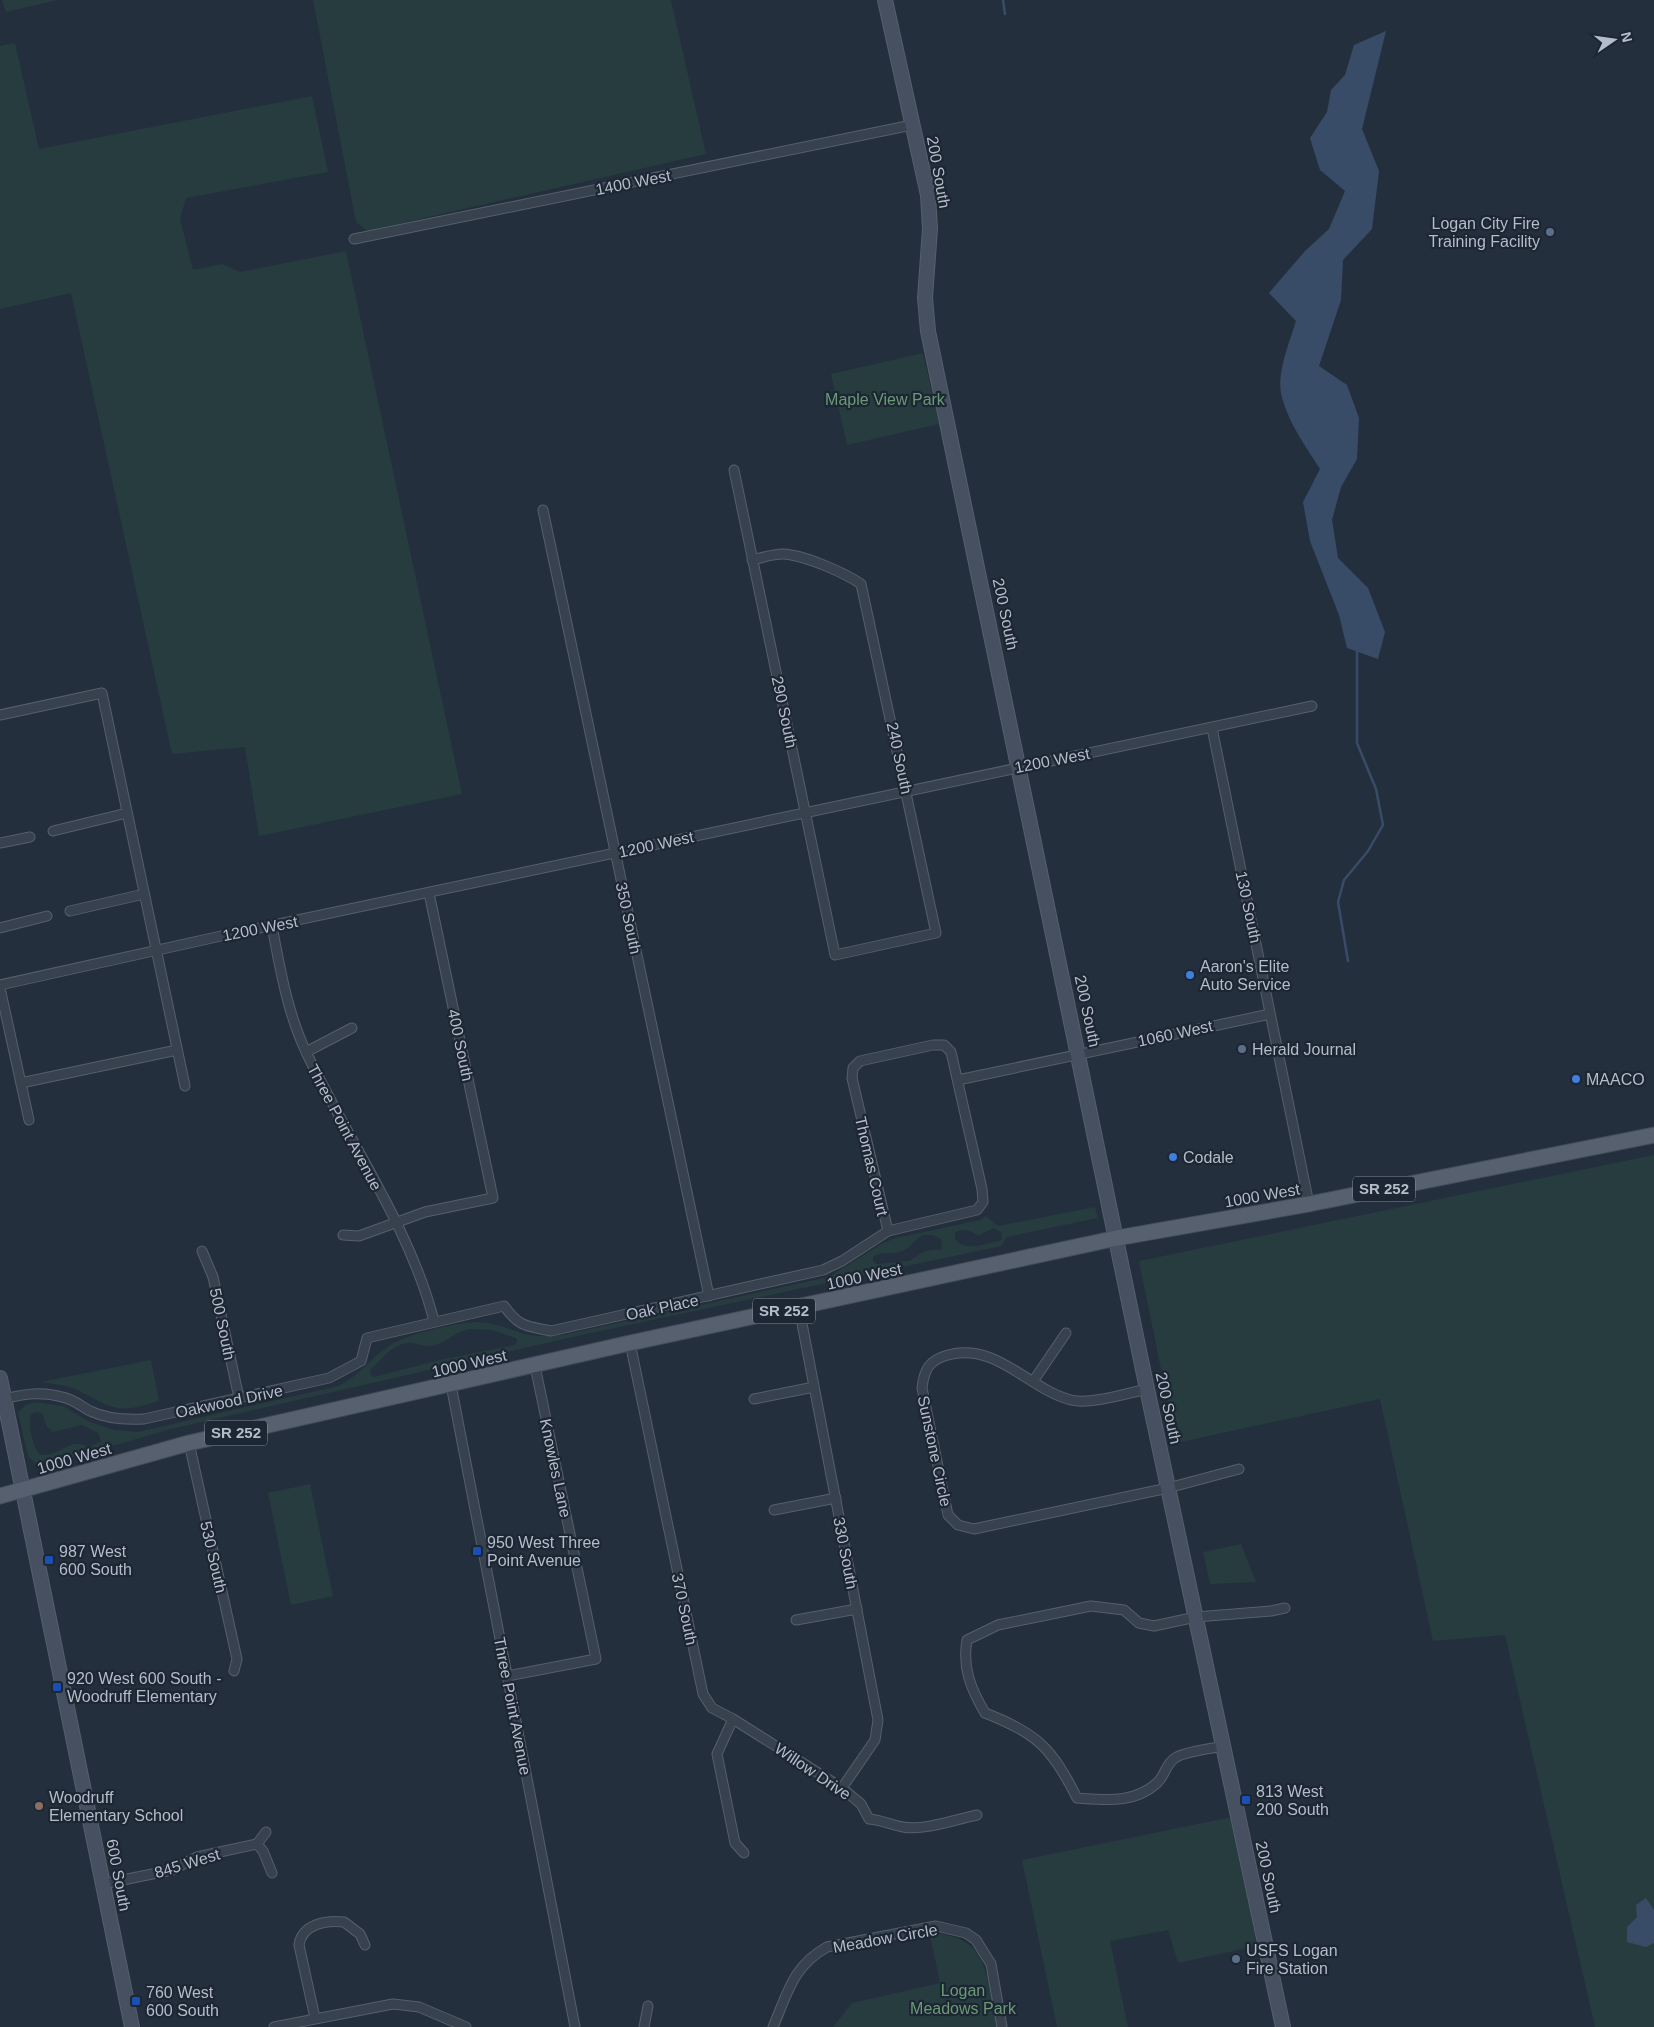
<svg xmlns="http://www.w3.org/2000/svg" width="1654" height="2027" viewBox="0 0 1654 2027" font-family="Arial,sans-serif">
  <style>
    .green { fill: #263c3f; fill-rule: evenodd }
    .water { fill: #394c67 }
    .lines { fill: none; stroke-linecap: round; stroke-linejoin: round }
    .stream { stroke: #394c67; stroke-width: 2.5 }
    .street-casing { stroke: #565f6c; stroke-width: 11 }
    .secondary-casing { stroke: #565f6c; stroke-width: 16 }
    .primary-casing { stroke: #414a57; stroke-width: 17 }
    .street { stroke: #38414e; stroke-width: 9 }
    .secondary { stroke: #465061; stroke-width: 14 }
    .primary { stroke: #56606e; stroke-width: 15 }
    .service-dot { fill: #5c6f8a; stroke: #1d2633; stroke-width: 2 }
    .shop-dot { fill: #3f7fe0; stroke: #1d2633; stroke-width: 2 }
    .transit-dot { fill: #1a4fb4; stroke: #1d2633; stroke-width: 2 }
    .education-dot { fill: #8d6e63; stroke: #1d2633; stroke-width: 2 }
    .labels { text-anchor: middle; stroke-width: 4.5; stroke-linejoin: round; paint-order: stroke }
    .shield { fill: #1d2633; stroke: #878f9c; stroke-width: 1 }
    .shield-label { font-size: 15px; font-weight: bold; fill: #b4bcc9 }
    .street-label { font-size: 16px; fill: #b4bcc9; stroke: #1d2633 }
    .poi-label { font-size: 16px; fill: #b4bcc9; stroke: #1d2633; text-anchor: start }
    .park-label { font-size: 16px; fill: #6b9a76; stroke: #1d2633 }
  </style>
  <rect width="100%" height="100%" fill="#242f3e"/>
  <g class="green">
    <path d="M2,0H58L6,12Z"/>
    <path d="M313,0H671L706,154L367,231L356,222Z"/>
    <path d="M15,43L39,149L312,96L328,172L186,198L180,219L193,270L222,264L240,272L346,251L462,794L259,836L245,747L172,754L71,293L0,309V46Z"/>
    <path d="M923,353L939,424L847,445L831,374Z"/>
    <path d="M1654,1155V2027H1595L1505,1635L1433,1641L1380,1399L1176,1443L1139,1261Z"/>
    <path d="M1095,1207L1098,1218L1007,1237L1001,1246L586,1334L167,1430L47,1465H37L28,1456L18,1413L25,1405L35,1402L63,1406L90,1422L115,1430L138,1432L338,1386C360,1376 369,1359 389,1346C403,1335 458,1322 477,1322C494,1322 508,1329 525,1334C538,1337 550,1336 563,1335L829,1277L883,1243L896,1238L980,1220L986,1216L998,1226ZM993,1228L1001,1232L1002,1239L999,1241C984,1244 966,1252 955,1239V1233C964,1227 970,1230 978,1236ZM923,1235H933L941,1239L942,1249L925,1251L909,1261L877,1264L873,1261V1257C883,1250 889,1255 900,1252C910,1249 914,1240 923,1235ZM470,1329L492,1330L516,1338L517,1341L515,1345L440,1360L374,1377L371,1376L370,1371C381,1360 395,1341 412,1343C420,1344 426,1348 435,1345C449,1341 454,1332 470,1329ZM36,1412L42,1413L47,1427L53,1432L82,1425L98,1433L101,1441L90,1447C66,1437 64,1456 41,1455C33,1449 28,1425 31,1414Z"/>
    <path d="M151,1360L159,1401C146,1405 132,1410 118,1408C103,1405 92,1397 79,1391C67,1385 54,1384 41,1382Z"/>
    <path d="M310,1484L333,1596L291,1605L268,1493Z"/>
    <path d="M1241,1544L1256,1582L1210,1584L1203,1552Z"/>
    <path d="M1232,1817L1257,1946L1178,1963L1168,1930L1110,1941L1128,2027H1057L1022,1860Z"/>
    <path d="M940,1934C975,1939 983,1957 990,1989C993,2001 996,2014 997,2027H833L852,2003L940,1983L930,1935Z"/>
  </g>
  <g class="water">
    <path d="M1386,31L1362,129L1379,171L1372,229L1343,260L1341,300L1319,366L1347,385L1359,418L1357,459L1341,487L1332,520L1338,558L1368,588L1385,632L1378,659L1347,648L1339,615L1310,541L1303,502L1320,469C1305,445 1287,421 1281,393C1277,372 1290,341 1296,321L1269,293L1305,251L1329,229L1345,191L1320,170L1310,138L1327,112L1331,90L1345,75L1354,45Z"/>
    <path d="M1646,1898L1654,1910V1943L1646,1947L1627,1942V1927L1637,1917L1636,1905Z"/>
  </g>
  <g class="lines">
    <g class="stream">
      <path d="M1003,0L1005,14"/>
      <path d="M1348,961L1338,902L1344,880L1368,851L1383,825L1376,789L1357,743V651"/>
    </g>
    <defs>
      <g id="street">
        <path d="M354,239L912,125"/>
        <path d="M734,470C767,632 802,793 835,955L936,933L861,584C845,573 810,558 791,555C779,552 765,557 752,560"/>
        <path d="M543,510L709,1296"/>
        <path d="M0,715L102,693L185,1086"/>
        <path d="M1212,728L1309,1204"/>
        <path d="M53,831L127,813"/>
        <path d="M0,843L30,837"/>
        <path d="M70,911L144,894"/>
        <path d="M272,926C280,969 288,1015 307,1054C349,1142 410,1227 434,1321"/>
        <path d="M0,928L47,916"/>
        <path d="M0,985L221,936L1312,706"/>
        <path d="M0,988L29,1120"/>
        <path d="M933,1045H944L951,1052L982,1189L983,1202L977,1210L888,1231L852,1078L853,1068L860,1061Z"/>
        <path d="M306,1052L352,1028"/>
        <path d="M958,1080L1270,1014"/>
        <path d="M21,1083L177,1050"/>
        <path d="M343,1235L359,1236L425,1212L493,1198L429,893"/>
        <path d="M202,1251L213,1277L239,1398"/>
        <path d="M799,1308L878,1720L875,1740L842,1788"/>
        <path d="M630,1343L703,1694L712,1708L733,1719L717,1754L735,1843L744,1853"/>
        <path d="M1034,1380L1066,1333"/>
        <path d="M451,1385L575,2027"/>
        <path d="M1147,1389C1128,1393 1090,1405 1071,1400C1028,1389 997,1342 948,1355C929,1360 924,1370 922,1388L948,1515L958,1525L974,1529L1168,1488L1239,1469"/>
        <path d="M4,1399C24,1394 42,1391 62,1397C73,1399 81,1406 90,1411C107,1419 126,1420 144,1419L329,1378L361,1361L367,1338L504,1306C519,1327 526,1326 551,1331L823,1270L842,1261L888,1231"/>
        <path d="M754,1399L814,1387"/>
        <path d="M189,1443L237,1659L234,1671"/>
        <path d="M774,1510L836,1498"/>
        <path d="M796,1620L857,1609"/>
        <path d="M507,1676L596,1659L535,1366"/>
        <path d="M733,1719L842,1788L861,1804L869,1819C881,1820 892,1825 903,1827C924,1831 957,1819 977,1815"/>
        <path d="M1223,1746C1211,1749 1185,1751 1175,1758C1165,1765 1165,1776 1157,1783C1134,1804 1105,1800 1077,1798C1052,1748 1037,1733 985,1713C971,1689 962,1668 967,1640L998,1625L1091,1606L1124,1610L1139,1623L1154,1626L1196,1617L1271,1611L1285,1608"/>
        <path d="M257,1844L263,1851L272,1873"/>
        <path d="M103,1884L172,1870L197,1857L257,1844L266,1832"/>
        <path d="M315,2018L299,1945C302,1924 326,1920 344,1922L360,1934L365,1945"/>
        <path d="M274,2027L393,2004L419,2007L466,2027"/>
        <path d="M644,2027L648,2006"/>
        <path d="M773,2027C788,1992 793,1966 827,1947L936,1926L966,1933L976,1940L991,1964L1002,2027"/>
      </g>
      <g id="secondary">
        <path d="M885,0L928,195L930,229L925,298L928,331L1147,1389L1283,2027"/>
        <path d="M0,1378L132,2027"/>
      </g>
      <path id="primary" d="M0,1496L189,1443L630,1343L1117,1238L1309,1204L1654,1135"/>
    </defs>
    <use href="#street" class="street-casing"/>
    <use href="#secondary" class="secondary-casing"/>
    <use href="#primary" class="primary-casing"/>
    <use href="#street" class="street"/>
    <use href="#secondary" class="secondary"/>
    <use href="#primary" class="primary"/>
  </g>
  <g class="service-dot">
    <circle cx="1550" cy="232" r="5"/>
    <circle cx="1242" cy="1049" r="5"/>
    <circle cx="1236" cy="1959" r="5"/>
  </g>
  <g class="shop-dot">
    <circle cx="1190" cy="975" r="5"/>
    <circle cx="1576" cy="1079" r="5"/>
    <circle cx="1173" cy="1157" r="5"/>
  </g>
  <g class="transit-dot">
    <rect x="472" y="1546" width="10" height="10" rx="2.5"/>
    <rect x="44" y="1555" width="10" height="10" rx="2.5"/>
    <rect x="52" y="1682" width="10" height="10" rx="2.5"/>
    <rect x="1241" y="1795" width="10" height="10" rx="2.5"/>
    <rect x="131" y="1996" width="10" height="10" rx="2.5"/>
  </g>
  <circle class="education-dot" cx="39" cy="1806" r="5"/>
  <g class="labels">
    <g class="shield">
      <rect x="1353" y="1176.5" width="62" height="25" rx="4"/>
      <rect x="753" y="1298.5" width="62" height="25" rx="4"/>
      <rect x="205" y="1420.5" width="62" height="25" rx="4"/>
    </g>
    <g class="shield-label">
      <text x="1384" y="1194">SR 252</text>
      <text x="784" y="1316">SR 252</text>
      <text x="236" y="1438">SR 252</text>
    </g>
    <g class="street-label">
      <text transform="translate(939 172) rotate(80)" y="6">200 South</text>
      <text transform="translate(633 182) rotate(-11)" y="6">1400 West</text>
      <text transform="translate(1006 614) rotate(78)" y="6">200 South</text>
      <text transform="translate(785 712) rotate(78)" y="6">290 South</text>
      <text transform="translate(900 758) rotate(78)" y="6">240 South</text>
      <text transform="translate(1052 760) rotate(-11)" y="6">1200 West</text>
      <text transform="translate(656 844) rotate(-12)" y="6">1200 West</text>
      <text transform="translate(1249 907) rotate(78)" y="6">130 South</text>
      <text transform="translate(629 918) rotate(78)" y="6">350 South</text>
      <text transform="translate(260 928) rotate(-11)" y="6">1200 West</text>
      <text transform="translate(1088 1011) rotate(78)" y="6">200 South</text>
      <text transform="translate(1175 1033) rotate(-12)" y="6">1060 West</text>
      <text transform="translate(461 1045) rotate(78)" y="6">400 South</text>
      <text transform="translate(345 1127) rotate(62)" y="6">Three Point Avenue</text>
      <text transform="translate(872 1166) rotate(77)" y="6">Thomas Court</text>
      <text transform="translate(1262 1195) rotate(-10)" y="6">1000 West</text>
      <text transform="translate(864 1276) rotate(-12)" y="6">1000 West</text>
      <text transform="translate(662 1307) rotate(-12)" y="6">Oak Place</text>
      <text transform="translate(223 1324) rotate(78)" y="6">500 South</text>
      <text transform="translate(469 1363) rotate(-13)" y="6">1000 West</text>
      <text transform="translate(229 1401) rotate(-12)" y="6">Oakwood Drive</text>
      <text transform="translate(1169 1408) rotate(78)" y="6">200 South</text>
      <text transform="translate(935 1451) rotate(78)" y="6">Sunstone Circle</text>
      <text transform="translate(74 1458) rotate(-16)" y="6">1000 West</text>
      <text transform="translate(556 1468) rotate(78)" y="6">Knowles Lane</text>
      <text transform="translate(846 1553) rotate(79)" y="6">330 South</text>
      <text transform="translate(214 1557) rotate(77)" y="6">530 South</text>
      <text transform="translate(685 1609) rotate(78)" y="6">370 South</text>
      <text transform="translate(513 1706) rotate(79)" y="6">Three Point Avenue</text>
      <text transform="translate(813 1771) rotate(34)" y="6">Willow Drive</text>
      <text transform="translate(187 1863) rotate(-17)" y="6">845 West</text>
      <text transform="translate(119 1875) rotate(79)" y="6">600 South</text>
      <text transform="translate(1269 1877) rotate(78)" y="6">200 South</text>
      <text transform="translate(885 1938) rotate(-10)" y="6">Meadow Circle</text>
    </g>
    <g class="poi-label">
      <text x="1540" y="229" text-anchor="end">Logan City Fire<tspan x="1540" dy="18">Training Facility</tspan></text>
      <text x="1200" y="972">Aaron's Elite<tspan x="1200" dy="18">Auto Service</tspan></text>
      <text x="1252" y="1055">Herald Journal</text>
      <text x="1586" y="1085">MAACO</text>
      <text x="1183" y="1163">Codale</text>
      <text x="487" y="1548">950 West Three<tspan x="487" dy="18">Point Avenue</tspan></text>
      <text x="59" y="1557">987 West<tspan x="59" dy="18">600 South</tspan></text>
      <text x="67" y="1684">920 West 600 South -<tspan x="67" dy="18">Woodruff Elementary</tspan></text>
      <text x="1256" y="1797">813 West<tspan x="1256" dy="18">200 South</tspan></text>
      <text x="49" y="1803">Woodruff<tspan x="49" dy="18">Elementary School</tspan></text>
      <text x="1246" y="1956">USFS Logan<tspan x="1246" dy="18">Fire Station</tspan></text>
      <text x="146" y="1998">760 West<tspan x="146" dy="18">600 South</tspan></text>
    </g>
    <g class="park-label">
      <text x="885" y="405">Maple View Park</text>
      <text x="963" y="1996">Logan<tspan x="963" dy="18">Meadows Park</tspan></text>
    </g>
  </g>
  <g transform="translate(1614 40) rotate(77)" stroke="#1d2633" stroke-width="4" paint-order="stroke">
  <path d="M0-4L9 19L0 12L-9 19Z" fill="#b4bcc9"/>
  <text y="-8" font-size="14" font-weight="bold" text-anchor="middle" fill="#b4bcc9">N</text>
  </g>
</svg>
